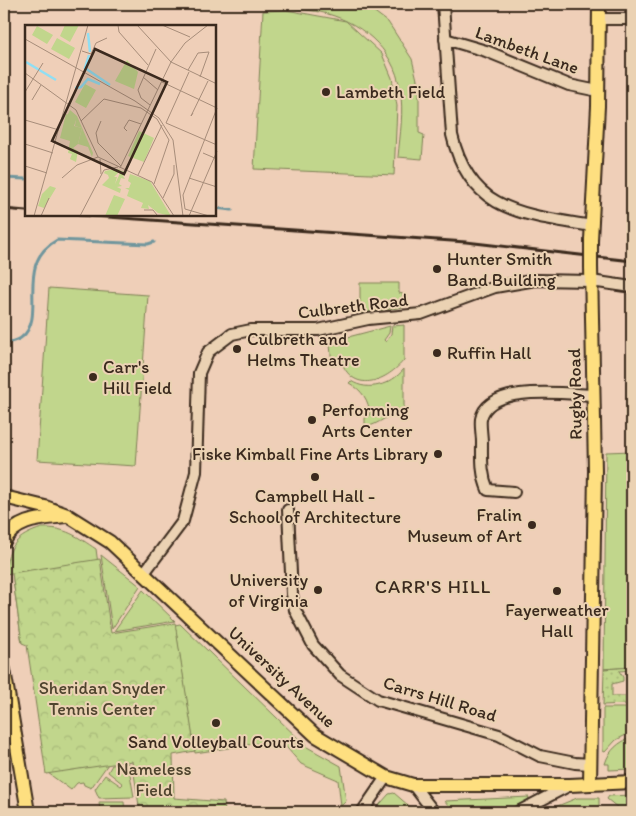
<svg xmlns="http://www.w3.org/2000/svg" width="636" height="816" viewBox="0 0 636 816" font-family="Itim,sans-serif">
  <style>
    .grass { fill: #c1d68c; stroke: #7e8055 }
    .park { fill: url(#park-crowns); stroke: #7e8055 }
    .garden { fill: url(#garden-dots); stroke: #7e8055 }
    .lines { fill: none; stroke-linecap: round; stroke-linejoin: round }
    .stream { stroke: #6f969d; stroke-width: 3 }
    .minor-casing { stroke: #3b2a1e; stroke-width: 14 }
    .major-casing { stroke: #3b2a1e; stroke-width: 16 }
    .minor { stroke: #ebd2b3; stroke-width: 10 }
    .major { stroke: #fedf80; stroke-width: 12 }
    .rail { stroke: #3b2a1e; stroke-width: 3 }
    .major-bridge-casing { stroke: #3b2a1e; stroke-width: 16; stroke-linecap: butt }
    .major-bridge { stroke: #fedf80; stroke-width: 12 }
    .poi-dot { fill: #3b2a1e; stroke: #ebd2b3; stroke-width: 2 }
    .labels { text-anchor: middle; stroke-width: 4; stroke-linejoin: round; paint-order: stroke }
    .street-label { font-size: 18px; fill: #3b2a1e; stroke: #ebd2b3 }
    .poi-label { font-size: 18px; fill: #3b2a1e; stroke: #ebd2b3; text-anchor: start }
    .park-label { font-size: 18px; fill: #4f442e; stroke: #ebd2b3 }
    .neighbourhood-label { font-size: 19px; letter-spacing: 1px; fill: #3b2a1e; stroke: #ebd2b3 }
    .inset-river { fill: none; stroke: #91def2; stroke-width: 2.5 }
    .inset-road { fill: none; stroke: #a78d7a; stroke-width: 1 }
    .view { fill: #3b2a1e; fill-opacity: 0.15; stroke: #3b2a1e; stroke-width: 2.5 }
    .inset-edge { fill: none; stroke: #3b2a1e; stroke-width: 2.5 }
  </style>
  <defs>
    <pattern id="park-crowns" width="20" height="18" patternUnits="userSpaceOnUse" patternTransform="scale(1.25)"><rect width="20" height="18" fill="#c1d68c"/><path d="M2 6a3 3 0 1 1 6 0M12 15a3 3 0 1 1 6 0" fill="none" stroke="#a7b878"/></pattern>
    <pattern id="garden-dots" width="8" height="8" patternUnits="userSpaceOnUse" patternTransform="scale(1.25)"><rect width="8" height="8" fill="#c1d68c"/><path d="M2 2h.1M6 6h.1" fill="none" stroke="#a7b878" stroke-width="1.8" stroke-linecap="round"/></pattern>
  </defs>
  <rect width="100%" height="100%" fill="#efcfb8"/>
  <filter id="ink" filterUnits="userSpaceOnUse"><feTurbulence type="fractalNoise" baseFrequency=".02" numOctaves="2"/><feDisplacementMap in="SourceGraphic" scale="10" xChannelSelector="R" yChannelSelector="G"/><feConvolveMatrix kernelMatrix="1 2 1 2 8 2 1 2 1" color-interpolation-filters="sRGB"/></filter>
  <g filter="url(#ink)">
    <g class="grass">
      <path d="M272,4H364L388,22L412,59L419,88V133L424,135L422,159L398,157C400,134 404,112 400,89C394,48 358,20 320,12C310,10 277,8 272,4Z"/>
      <path d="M286,10L346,21L382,54L392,78L397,106L394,175L254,169L263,11Z"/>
      <path d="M360,283H399V293L403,294L404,307L360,313Z"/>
      <path d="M49,288L148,295L136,466L37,460Z"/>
      <path d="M404,325V360C388,380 355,395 342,363L332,366L330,344L333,341L390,326L389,333L384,340L386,342L391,334L392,326Z"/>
      <path d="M404,369V410C389,413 379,425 365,427V415H370C369,400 362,390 349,383L351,381C368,392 391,385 404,369Z"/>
      <path d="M632,451V667L604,669L606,452Z"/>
      <path d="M42,528C65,527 78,537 96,549L100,579L22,643L12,573L5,574C8,546 16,536 42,528Z"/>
      <path d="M101,555L140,586L112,629Z"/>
      <path d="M143,590L175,621L114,631Z"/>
      <path d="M180,624L307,747L341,766L346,801L341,806L338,780L301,764L280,740L195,753L175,625Z"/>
      <path d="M603,708H630C629,717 632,724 632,732L616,740L605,752L603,751Z"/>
      <path d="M632,737V769L609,770V764H605C609,750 619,742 632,737Z"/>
      <path d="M128,763L134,797L99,798L95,789L105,775L121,786L123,784L108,772L112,765Z"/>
      <path d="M108,764L91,788L84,785L83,782L77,783L71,790L48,773Z"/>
      <path d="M394,793L416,812H373L389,794Z"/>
      <path d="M632,795V812H623L607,799L609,796Z"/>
      <path d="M529,797L528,801L502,812H453L445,801Z"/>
      <path d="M577,798H599V812H543Z"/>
      <path d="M99,802H124L125,812H100Z"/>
    </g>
    <path class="park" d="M100,559L111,633L175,623L195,751L173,755L174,798L224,802L225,812H140L132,761L46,774L27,645L22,643L12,573Z"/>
    <path class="garden" d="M632,667V670L619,671L623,677V681L612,684V696H626V704L603,705L604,669Z"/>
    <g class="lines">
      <g class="stream">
        <path d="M4,178L26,179"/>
        <path d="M215,208L232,210"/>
        <path d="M4,344C9,342 18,341 22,337C48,316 13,264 57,240L148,244L154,242"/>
      </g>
      <defs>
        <g id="minor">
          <path d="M443,4L452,135C470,213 524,214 591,226"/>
          <path d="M599,19H632"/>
          <path d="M445,39L486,51L569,85L598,91"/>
          <path d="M514,492L488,490C481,474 482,459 482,442C482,435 480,426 481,419C488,383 566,394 593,395"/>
          <path d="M288,510L292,594L295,610L313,645L340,675L378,700L499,735L540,756L575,763L590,764"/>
          <path d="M144,573L183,521L196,472L199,373L208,352L232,334L251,330H318L368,319L421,314L495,287L536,280L591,281L632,287"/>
          <path d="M413,785L434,812"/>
          <path d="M362,812L386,777"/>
          <path d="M518,812L570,785"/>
        </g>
        <g id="major">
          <path d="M591,240L598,106L599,4"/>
          <path d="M4,497L45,507L67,515L110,542L315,735L386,777L413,785H570L632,782"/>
          <path d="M4,541C17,518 43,519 65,516"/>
          <path d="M4,670L28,812"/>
          <path d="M590,784L595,471L591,267"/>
        </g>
      </defs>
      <use href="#minor" class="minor-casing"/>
      <use href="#major" class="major-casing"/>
      <use href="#minor" class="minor"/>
      <use href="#major" class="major"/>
      <g class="rail">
        <path d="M4,209L26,211"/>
        <path d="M79,215L466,242L632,261"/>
      </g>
      <defs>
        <path id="major-bridge" d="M591,240V267"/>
      </defs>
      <use href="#major-bridge" class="major-bridge-casing"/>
      <use href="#major-bridge" class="major-bridge"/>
    </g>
  </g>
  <g class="poi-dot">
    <circle cx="326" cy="92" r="5"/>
    <circle cx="437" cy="269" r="5"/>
    <circle cx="237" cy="349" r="5"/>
    <circle cx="437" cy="353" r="5"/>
    <circle cx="93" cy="377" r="5"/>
    <circle cx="312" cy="420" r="5"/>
    <circle cx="438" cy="454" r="5"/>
    <circle cx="315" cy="477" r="5"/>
    <circle cx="532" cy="525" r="5"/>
    <circle cx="318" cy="590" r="5"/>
    <circle cx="557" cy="591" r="5"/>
    <circle cx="216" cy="723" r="5"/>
  </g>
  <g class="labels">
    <g class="street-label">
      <text transform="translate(527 50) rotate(20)" y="6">Lambeth Lane</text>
      <text transform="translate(353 306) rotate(-7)" y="6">Culbreth Road</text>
      <text transform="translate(575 394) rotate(-91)" y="6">Rugby Road</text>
      <text transform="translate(282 677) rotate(43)" y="6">University Avenue</text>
      <text transform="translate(440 699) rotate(17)" y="6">Carrs Hill Road</text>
    </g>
    <g class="poi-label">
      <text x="336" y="98">Lambeth Field</text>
      <text x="447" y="265">Hunter Smith<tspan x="447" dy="21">Band Building</tspan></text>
      <text x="247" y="345">Culbreth and<tspan x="247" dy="21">Helms Theatre</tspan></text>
      <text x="447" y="359">Ruffin Hall</text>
      <text x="103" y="373">Carr's<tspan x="103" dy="21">Hill Field</tspan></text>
      <text x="322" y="416">Performing<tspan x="322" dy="21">Arts Center</tspan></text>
      <text x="428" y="460" text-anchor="end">Fiske Kimball Fine Arts Library</text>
      <text x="315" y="502" text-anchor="middle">Campbell Hall -<tspan x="315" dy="21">School of Architecture</tspan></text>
      <text x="522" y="521" text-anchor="end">Fralin<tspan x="522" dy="21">Museum of Art</tspan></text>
      <text x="308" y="586" text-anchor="end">University<tspan x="308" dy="21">of Virginia</tspan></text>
      <text x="557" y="616" text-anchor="middle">Fayerweather<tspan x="557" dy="21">Hall</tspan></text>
      <text x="216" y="748" text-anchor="middle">Sand Volleyball Courts</text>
    </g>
    <g class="park-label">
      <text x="102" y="694">Sheridan Snyder<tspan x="102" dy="21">Tennis Center</tspan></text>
      <text x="154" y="775">Nameless<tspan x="154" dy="21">Field</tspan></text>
    </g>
    <g class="neighbourhood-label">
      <text x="433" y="593">CARR'S HILL</text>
    </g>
  </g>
  <g transform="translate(25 25)">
    <rect width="191" height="191" fill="#efcfb8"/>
    <path d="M40,0H54L45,17L35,11ZM12,1L28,10L22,19L7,10ZM32,13L50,23L44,34L26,24ZM102,35L113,47L109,64L90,56ZM60,59L71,65L61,83L50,77ZM45,85L52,91L68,128L67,132L63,122L53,119L57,103L50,101L51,94L39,97ZM114,106L129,113L119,137L103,131ZM90,144L96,145L89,152H92L90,159L96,146L102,147L98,151L100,154L96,153L94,159L97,161L92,162L96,164L95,168L77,160L84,153L83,150L79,148L75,156L80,146ZM25,161L31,163L19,183L13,181L17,169Z" fill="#c1d68c"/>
    <path d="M41,89L52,92L49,101L57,103L53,119L48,123L53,126L51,137L45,134L47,129L43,128L45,116L35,113ZM105,149L125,156L146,191L133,188L123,180L124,184L116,183L118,178L102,171L104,165L100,163H104L106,158L103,156ZM89,170L100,174L92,191H80Z" fill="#c1d68c"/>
    <path class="inset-river" d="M63,8L65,27M64,30L60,43L85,60M1,37L31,55M50,63L56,62L63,54L75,59"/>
    <path class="inset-road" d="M93,0L94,7L123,40M112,0L146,37M137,0L165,12M0,14L110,76L134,93L148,115L158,191M57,26L66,29L71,18L82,13M146,37L160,18L183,0M163,45L173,28L184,27L175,52M164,47L141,98L192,120M0,48L51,85L73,132L127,157L149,191M118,52L133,65M137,57L192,83M0,67L18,38M7,75L16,60M125,80L116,73L113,65L131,24M168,88L166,91L183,56M0,95L34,105M56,96L79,74L116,83L132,94L144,115L129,159M76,96L71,108L73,118L96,141M102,106L99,103L104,95L116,99M0,119L28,128M178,128L192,134M75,134L76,149M0,141L22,148M95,143L146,37L192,59M113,150L137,100M37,153L52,140L73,132M164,153L192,162M138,173L149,149V140M119,185H128L132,190M9,191L63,0M16,191L24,173M55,191L79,145L93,142M164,191L192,126M184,191L160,184L158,170L192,83"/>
    <path class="view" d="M70,24L142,57L99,149L27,116Z"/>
    <rect width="191" height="191" class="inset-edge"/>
  </g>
  <rect width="636" height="816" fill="none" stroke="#ebd2b3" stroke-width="20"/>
  <rect x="10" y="10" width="616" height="796" fill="none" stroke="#3b2a1e" stroke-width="2" filter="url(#ink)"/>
</svg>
